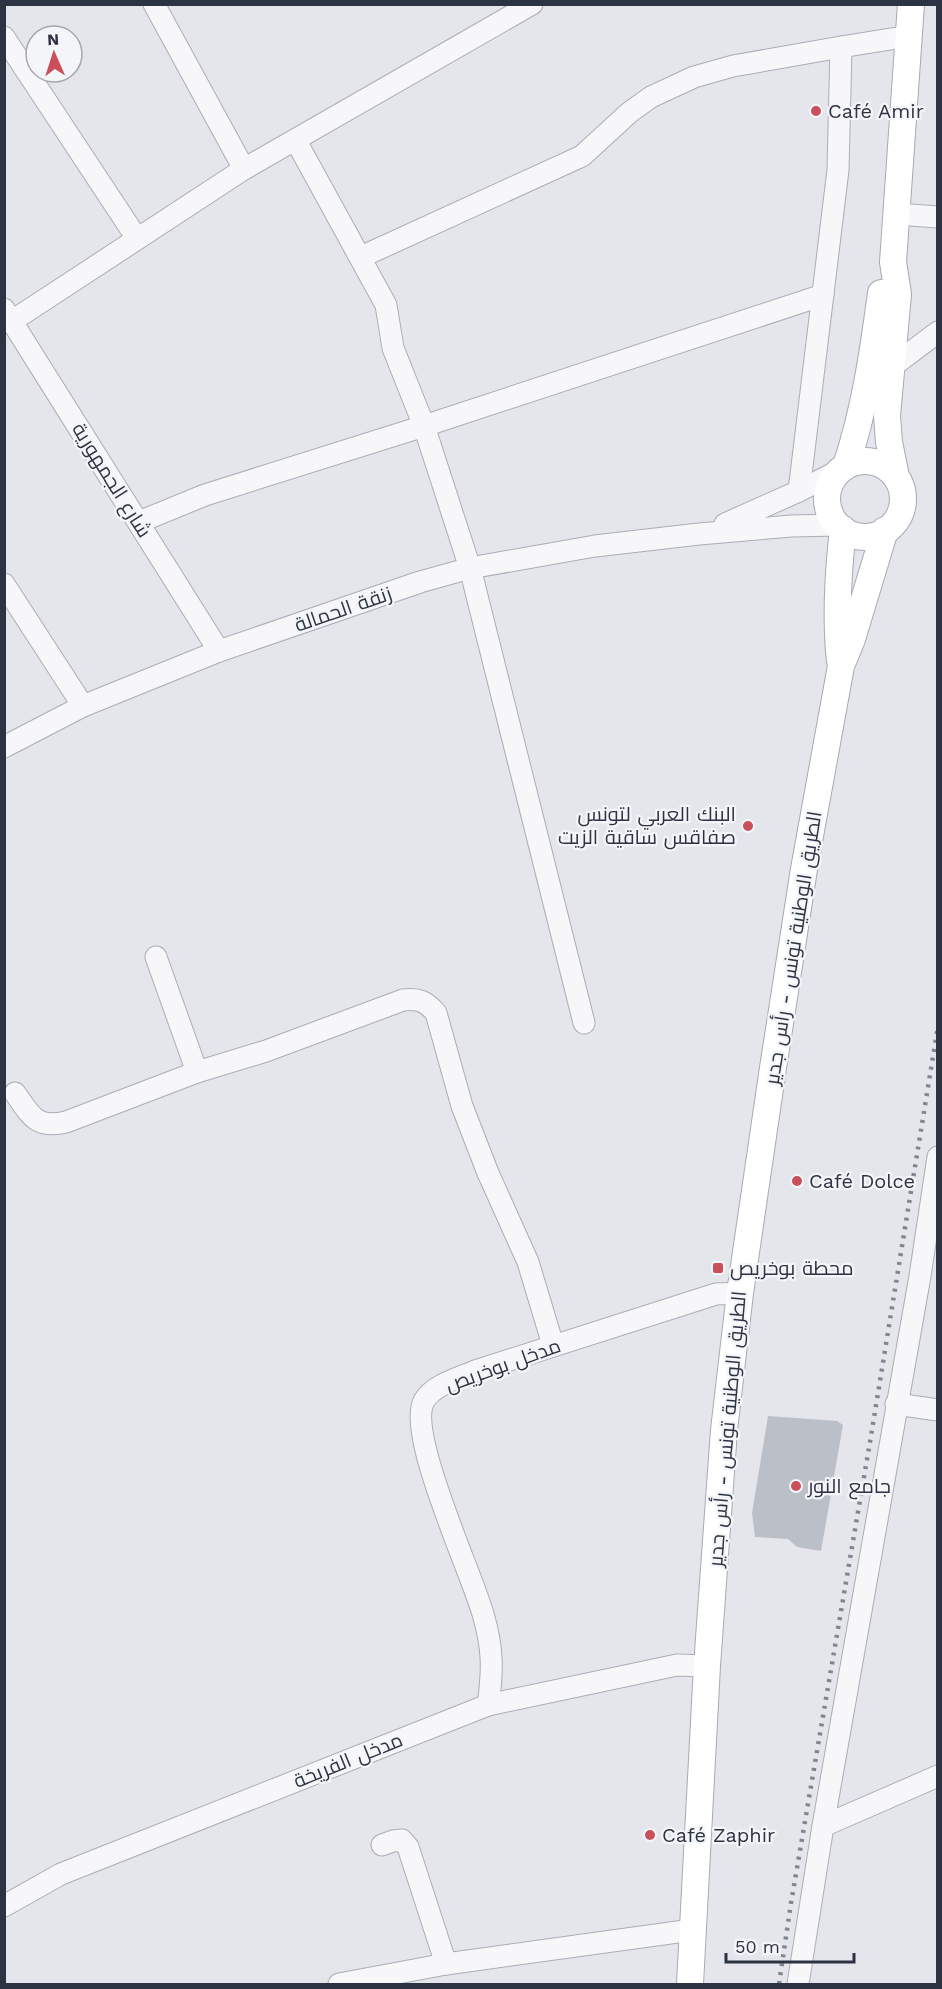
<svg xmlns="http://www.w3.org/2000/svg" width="942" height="1989" viewBox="0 0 942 1989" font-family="'Work Sans',Cairo,sans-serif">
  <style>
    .building { fill: #bbbfc8 }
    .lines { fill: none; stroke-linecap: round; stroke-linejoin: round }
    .minor-casing { stroke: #a9adb5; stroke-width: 23 }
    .major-casing { stroke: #a4aab6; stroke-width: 28 }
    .minor { stroke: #f7f7f9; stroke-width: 21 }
    .major { stroke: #fff; stroke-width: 26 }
    .rail { stroke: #7e8594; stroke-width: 4.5; stroke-dasharray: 3 6; stroke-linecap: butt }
    .poi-dot { fill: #c9505b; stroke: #f4f5f8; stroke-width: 2 }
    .labels { text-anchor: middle; stroke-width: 4.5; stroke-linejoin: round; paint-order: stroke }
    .poi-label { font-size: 20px; fill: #2c3343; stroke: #f4f5f8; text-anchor: start }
    .street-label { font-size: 20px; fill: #2c3343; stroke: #f4f5f8 }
  </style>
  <rect width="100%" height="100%" fill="#e4e6eb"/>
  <path class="building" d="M768,1416L837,1421L843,1425L821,1551L797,1547L788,1539L755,1537L752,1513Z"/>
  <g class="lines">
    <defs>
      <g id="minor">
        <path d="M154,4L244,169"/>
        <path d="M4,37L136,237"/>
        <path d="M296,141L386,305L393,348L424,426L470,568L584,1023"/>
        <path d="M897,214L938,217"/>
        <path d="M361,257L582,156L630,112L651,97L694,77L733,66L841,47"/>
        <path d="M4,309L219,651"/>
        <path d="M12,321L244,169L532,4"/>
        <path d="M890,368L938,332"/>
        <path d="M799,491L838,170L841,47L909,36"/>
        <path d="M139,522L205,495L424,426L823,295"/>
        <path d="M725,524L799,491L842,469"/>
        <path d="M4,584L83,706"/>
        <path d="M4,747L83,706L219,651L420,582L470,568L595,546L699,534L791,526L838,525"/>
        <path d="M156,957L197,1072L266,1051L403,1000C418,998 426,1001 436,1013L462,1106L488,1173L528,1262L553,1345"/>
        <path d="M15,1093C31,1116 36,1129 66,1122L197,1072"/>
        <path d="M896,1404L938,1410"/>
        <path d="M488,1705C493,1670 493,1648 483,1614C472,1574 406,1433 424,1401C433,1385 459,1378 475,1371L716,1294L740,1293"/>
        <path d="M823,1826L938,1776"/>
        <path d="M382,1845L393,1841L402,1840L408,1847L446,1964"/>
        <path d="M4,1906L61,1874L488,1705L677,1665L707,1666"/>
        <path d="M339,1984L446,1964L692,1930"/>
        <path d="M798,1984L823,1826L920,1276L938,1157"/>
      </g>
      <g id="major">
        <circle cx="865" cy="499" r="38"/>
        <path d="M846,466C865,409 873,352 881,293"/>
        <path d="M896,477L889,442L887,416L898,294L893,262L911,4"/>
        <path d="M840,661C835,617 838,573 843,529"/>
        <path d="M690,1984L707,1666L724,1430L740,1293L773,1068L804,869L841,666L852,639L885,530"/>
      </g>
    </defs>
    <use href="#minor" class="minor-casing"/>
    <use href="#major" class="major-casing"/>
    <use href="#minor" class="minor"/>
    <use href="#major" class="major"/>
    <path class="rail" d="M779,1984L791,1903L870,1442L938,1026"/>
  </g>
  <g class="poi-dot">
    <circle cx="816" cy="111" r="6"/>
    <circle cx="748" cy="826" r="6"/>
    <circle cx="797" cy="1181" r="6"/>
    <rect x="712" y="1262" width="12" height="12" rx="3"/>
    <circle cx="796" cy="1486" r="6"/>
    <circle cx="650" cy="1835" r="6"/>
  </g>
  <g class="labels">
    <g class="poi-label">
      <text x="828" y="118">Café Amir</text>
      <text x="736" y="821" text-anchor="end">البنك العربي لتونس<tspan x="736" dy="23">صفاقس ساقية الزيت</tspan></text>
      <text x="809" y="1188">Café Dolce</text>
      <text x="730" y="1275">محطة بوخريص</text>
      <text x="808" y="1493">جامع النور</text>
      <text x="662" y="1842">Café Zaphir</text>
    </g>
    <g class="street-label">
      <text transform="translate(112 480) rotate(58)" y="7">شارع الجمهورية</text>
      <text transform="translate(343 609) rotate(-19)" y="7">زنقة الحمالة</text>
      <text transform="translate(793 948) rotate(-81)" y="7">الطريق الوطنية تونس - رأس جدير</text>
      <text transform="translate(503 1365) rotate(-20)" y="7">مدخل بوخريص</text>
      <text transform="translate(727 1429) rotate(-85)" y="7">الطريق الوطنية تونس - رأس جدير</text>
      <text transform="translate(348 1760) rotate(-22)" y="7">مدخل الفريخة</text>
    </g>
  </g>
  <rect width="942" height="1989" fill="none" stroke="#2c3343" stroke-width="12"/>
  <g transform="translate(54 54) rotate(357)"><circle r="28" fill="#f4f5f8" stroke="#a4a7b0" stroke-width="1.5"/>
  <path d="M0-4.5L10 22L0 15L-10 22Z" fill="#c9505b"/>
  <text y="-9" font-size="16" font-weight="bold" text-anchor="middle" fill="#2c3343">N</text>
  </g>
  <path d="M726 1953v9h128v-9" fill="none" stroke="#2c3343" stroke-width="3"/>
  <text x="735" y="1953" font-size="18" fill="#2c3343" stroke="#f4f5f8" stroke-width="4.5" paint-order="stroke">50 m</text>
</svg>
